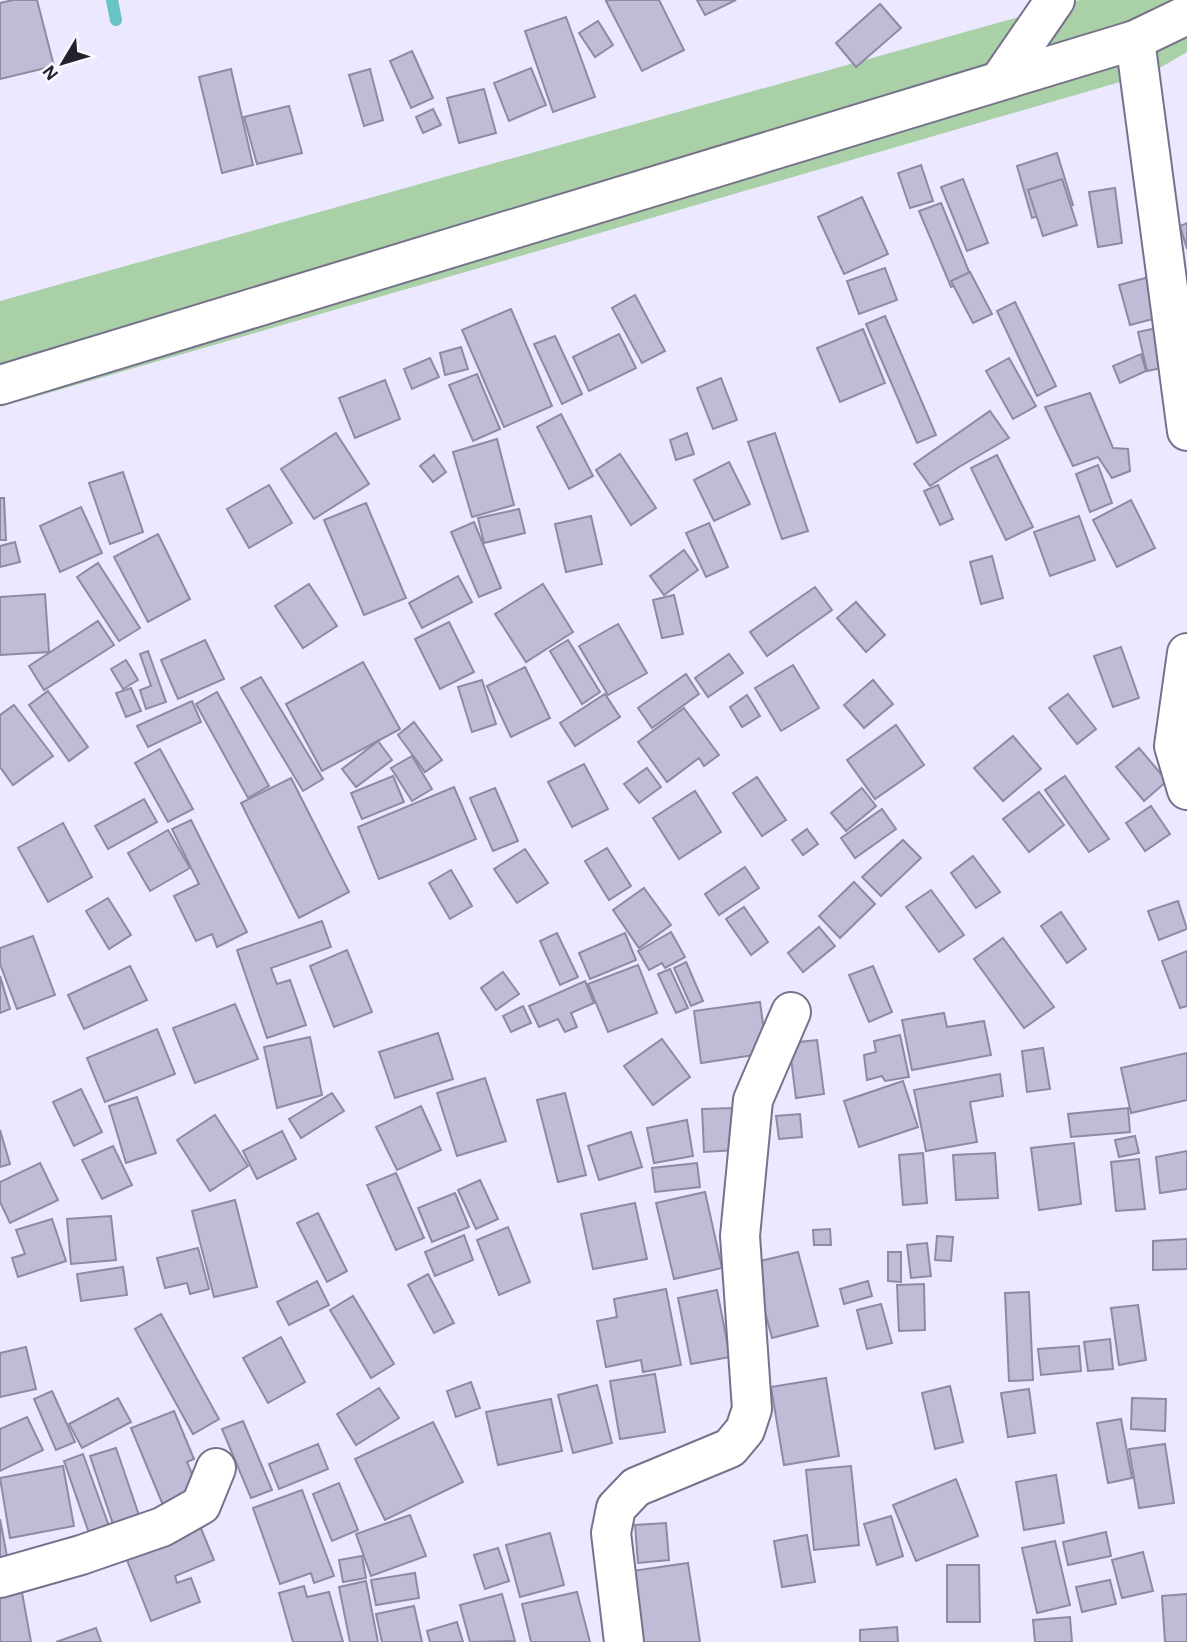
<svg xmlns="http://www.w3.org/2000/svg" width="1187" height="1642" viewBox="0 0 1187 1642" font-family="'Alegreya Sans',sans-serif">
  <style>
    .green { fill: #a9d0a7 }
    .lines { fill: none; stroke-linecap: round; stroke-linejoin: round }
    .stream { stroke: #68c3c3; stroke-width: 12 }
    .building { fill: #c0bbd6; stroke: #8f8aa4; stroke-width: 2 }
    .minor-casing { stroke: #77728b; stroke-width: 42 }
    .minor { stroke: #fff; stroke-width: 38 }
  </style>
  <rect width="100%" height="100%" fill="#ece8ff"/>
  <path class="green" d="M1080,0H1187V52L1151,73L0,407V301Z"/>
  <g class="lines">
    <path class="stream" d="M112,0L116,20"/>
  </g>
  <g class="building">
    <path d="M13,0H37L54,66L0,79V3Z"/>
    <path d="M609,0H659L684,50L642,71L606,1Z"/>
    <path d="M697,0H736L705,15Z"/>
    <path d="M880,4L901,28L856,67L836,43Z"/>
    <path d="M566,17L595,97L553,112L525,31Z"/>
    <path d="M598,21L613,45L595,57L579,33Z"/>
    <path d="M412,51L433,98L411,108L390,61Z"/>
    <path d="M531,68L546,105L509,121L494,83Z"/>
    <path d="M231,69L253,165L222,173L199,77Z"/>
    <path d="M370,69L383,120L364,126L349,75Z"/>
    <path d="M484,89L496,133L459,143L447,98Z"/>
    <path d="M289,106L302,153L257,164L244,117Z"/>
    <path d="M433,109L441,125L423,133L416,117Z"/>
    <path d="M1057,153L1073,205L1032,218L1017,166Z"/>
    <path d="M921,165L933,201L910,208L898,173Z"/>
    <path d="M963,179L988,243L967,251L941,187Z"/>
    <path d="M1062,179L1077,225L1043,236L1028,190Z"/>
    <path d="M1115,188L1122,243L1098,247L1089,192Z"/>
    <path d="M862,197L888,254L844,274L818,217Z"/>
    <path d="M941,203L972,279L951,287L919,211Z"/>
    <path d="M1187,223V249L1180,226Z"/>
    <path d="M885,268L897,300L859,314L847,281Z"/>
    <path d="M970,272L992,314L973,323L951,281Z"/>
    <path d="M1153,276L1164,316L1130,325L1119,285Z"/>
    <path d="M635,295L665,351L642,363L612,308Z"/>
    <path d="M1015,302L1056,386L1037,396L997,311Z"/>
    <path d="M511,309L552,406L504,427L462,330Z"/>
    <path d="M885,316L936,435L917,443L866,324Z"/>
    <path d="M1162,327L1171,366L1147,371L1138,332Z"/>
    <path d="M863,329L885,383L840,402L817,348Z"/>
    <path d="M619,334L636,368L589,391L573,357Z"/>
    <path d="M555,336L582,394L562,404L534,344Z"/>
    <path d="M461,347L468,369L445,375L440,353Z"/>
    <path d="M1141,354L1146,371L1120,383L1113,366Z"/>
    <path d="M430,358L439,377L412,389L404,369Z"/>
    <path d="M1009,358L1036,406L1013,419L986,371Z"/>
    <path d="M477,374L500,429L473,441L449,385Z"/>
    <path d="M721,378L737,420L713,429L697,388Z"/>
    <path d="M385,380L400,419L355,438L339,398Z"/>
    <path d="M1090,393L1113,448L1128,449L1130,471L1112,478L1098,457L1073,466L1045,407Z"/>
    <path d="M990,411L1009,438L959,467L930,486L914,464Z"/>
    <path d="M561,414L593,476L569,489L537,427Z"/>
    <path d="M336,433L369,484L314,519L281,469Z"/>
    <path d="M687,433L694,454L676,460L670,440Z"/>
    <path d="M775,433L808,531L782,539L748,442Z"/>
    <path d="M497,439L514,505L472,517L453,452Z"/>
    <path d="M620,454L656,508L631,525L596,470Z"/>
    <path d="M434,455L446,472L433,482L420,466Z"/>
    <path d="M997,455L1033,527L1006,540L971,468Z"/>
    <path d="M729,462L750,504L714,521L694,480Z"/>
    <path d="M1098,465L1112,503L1090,512L1076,474Z"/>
    <path d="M123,472L143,532L110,544L89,483Z"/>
    <path d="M269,485L292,523L249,548L227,509Z"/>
    <path d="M938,485L953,519L940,525L924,491Z"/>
    <path d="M0,498H4L6,540H0Z"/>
    <path d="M1131,500L1155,548L1117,567L1093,520Z"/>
    <path d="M366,503L406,598L364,615L324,520Z"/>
    <path d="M81,507L102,553L60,572L40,526Z"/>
    <path d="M519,509L525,533L484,543L478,518Z"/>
    <path d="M591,516L602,564L566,572L555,524Z"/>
    <path d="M1079,516L1095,560L1050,576L1034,532Z"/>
    <path d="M474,522L501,588L479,597L451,532Z"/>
    <path d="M709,523L728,567L706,577L686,533Z"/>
    <path d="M158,534L190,599L148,622L114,557Z"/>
    <path d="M15,542L20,562L0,567V546Z"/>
    <path d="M684,550L698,570L664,595L650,576Z"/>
    <path d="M992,556L1003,598L981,604L970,562Z"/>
    <path d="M98,563L140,628L119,641L77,577Z"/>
    <path d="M458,576L472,602L422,628L409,603Z"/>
    <path d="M309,584L337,626L303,648L275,606Z"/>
    <path d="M543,584L573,632L526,662L495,614Z"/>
    <path d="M815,587L832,610L767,656L750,632Z"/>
    <path d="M45,594L49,652L0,655V597Z"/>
    <path d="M674,595L683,634L662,638L653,600Z"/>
    <path d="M856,602L885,635L866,652L837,618Z"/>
    <path d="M98,621L114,645L44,690L29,666Z"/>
    <path d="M449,622L474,672L440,689L415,639Z"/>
    <path d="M618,624L647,673L608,695L579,646Z"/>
    <path d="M205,640L224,679L178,699L161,660Z"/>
    <path d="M568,640L600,692L582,704L550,651Z"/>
    <path d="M1121,647L1139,698L1113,707L1094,656Z"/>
    <path d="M148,651L166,702L146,709L140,690L151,686L140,654Z"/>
    <path d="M729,654L743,673L708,697L695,678Z"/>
    <path d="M126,660L138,680L123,689L111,669Z"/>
    <path d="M363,662L400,729L322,771L286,704Z"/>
    <path d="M793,665L819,708L781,731L755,688Z"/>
    <path d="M525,667L550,718L511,737L487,686Z"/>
    <path d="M686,674L699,694L652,728L638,708Z"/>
    <path d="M261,677L323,779L303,791L241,688Z"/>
    <path d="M482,680L496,724L472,732L458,687Z"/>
    <path d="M873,680L893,704L864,728L844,705Z"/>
    <path d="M131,688L141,711L126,717L116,693Z"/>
    <path d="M48,691L88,747L69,761L29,705Z"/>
    <path d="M217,692L269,786L248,798L196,704Z"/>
    <path d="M605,694L620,717L575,746L560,723Z"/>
    <path d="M1068,694L1096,729L1077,744L1049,708Z"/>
    <path d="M747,695L760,716L742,727L730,707Z"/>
    <path d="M192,701L201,722L148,747L137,726Z"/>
    <path d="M14,705L53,756L13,785L0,767V715Z"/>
    <path d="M684,708L719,755L704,766L699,758L667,782L638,742Z"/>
    <path d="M414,722L442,760L425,772L398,735Z"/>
    <path d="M896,725L924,765L875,799L847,760Z"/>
    <path d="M1013,736L1041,769L1003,801L974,768Z"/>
    <path d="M378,741L392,760L356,787L342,769Z"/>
    <path d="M1139,748L1167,781L1144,801L1116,767Z"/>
    <path d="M160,749L193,809L168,822L135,763Z"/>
    <path d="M412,756L432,789L412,801L391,768Z"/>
    <path d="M584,764L608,809L572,827L548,782Z"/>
    <path d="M647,768L661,787L639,803L624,784Z"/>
    <path d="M393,776L404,802L362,819L351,793Z"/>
    <path d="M1065,776L1109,839L1089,852L1045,790Z"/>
    <path d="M757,777L786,820L762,836L733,793Z"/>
    <path d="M291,778L349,892L299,918L241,803Z"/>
    <path d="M454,787L476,839L429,859L379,879L358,827Z"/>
    <path d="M495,788L518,841L493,851L470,798Z"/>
    <path d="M862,788L876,806L846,831L831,813Z"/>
    <path d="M695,791L721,832L679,859L653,818Z"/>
    <path d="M1039,792L1064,825L1029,852L1003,819Z"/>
    <path d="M144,799L157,822L108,849L95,826Z"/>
    <path d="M1151,806L1170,834L1145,851L1126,823Z"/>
    <path d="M882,809L896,829L855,858L841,838Z"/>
    <path d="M191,820L247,932L217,947L212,934L196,941L174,896L199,884L172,829Z"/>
    <path d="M63,823L92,877L48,902L18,848Z"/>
    <path d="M807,829L818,844L803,855L792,840Z"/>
    <path d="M168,830L190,868L150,891L128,853Z"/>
    <path d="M903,840L921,858L881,896L862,877Z"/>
    <path d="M607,848L631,886L609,900L585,861Z"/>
    <path d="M525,849L548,883L517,903L494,869Z"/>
    <path d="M973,856L1000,892L976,908L951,873Z"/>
    <path d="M745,867L759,888L719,915L705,894Z"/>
    <path d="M451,870L472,906L450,919L429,883Z"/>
    <path d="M854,882L875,904L840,938L819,916Z"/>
    <path d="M644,888L671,925L639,948L613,910Z"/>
    <path d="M931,890L964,935L939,952L906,907Z"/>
    <path d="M108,898L131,935L109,949L86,911Z"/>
    <path d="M1178,901L1187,929L1159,940L1148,911Z"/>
    <path d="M744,907L768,942L751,955L726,919Z"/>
    <path d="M1061,912L1086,949L1067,963L1041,926Z"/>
    <path d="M322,921L331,947L271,968L277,984L290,980L306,1025L267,1038L237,950Z"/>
    <path d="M819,927L835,946L803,972L788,953Z"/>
    <path d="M671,932L685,957L665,968L662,963L649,970L638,951Z"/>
    <path d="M557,933L578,977L560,985L540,941Z"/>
    <path d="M625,933L636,960L590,979L579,953Z"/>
    <path d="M33,936L55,995L17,1009L0,964V948Z"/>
    <path d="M1003,938L1054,1007L1024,1028L974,959Z"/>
    <path d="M347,950L372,1012L334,1027L310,966Z"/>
    <path d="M1187,951V1006L1180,1008L1162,961Z"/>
    <path d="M686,962L703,1001L691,1006L674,968Z"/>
    <path d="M638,965L657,1013L608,1032L588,984Z"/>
    <path d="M130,966L147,1000L84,1029L68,995Z"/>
    <path d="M873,966L892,1012L869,1022L849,975Z"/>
    <path d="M670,969L688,1008L676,1013L658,974Z"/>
    <path d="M503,972L519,994L496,1010L481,988Z"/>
    <path d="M0,976L10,1009L0,1013Z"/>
    <path d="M585,981L594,1003L571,1013L577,1027L565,1032L558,1019L539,1027L529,1006Z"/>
    <path d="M760,1002L767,1053L701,1063L694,1011Z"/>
    <path d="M235,1004L258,1059L195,1083L173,1028Z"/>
    <path d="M523,1006L531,1023L511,1032L503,1016Z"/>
    <path d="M944,1013L947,1027L984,1021L991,1055L912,1070L902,1020Z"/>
    <path d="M157,1029L175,1074L105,1102L87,1058Z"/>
    <path d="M438,1033L453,1079L395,1098L379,1052Z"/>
    <path d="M900,1035L909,1077L885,1081L882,1076L867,1080L864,1055L876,1052L874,1041Z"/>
    <path d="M310,1037L322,1095L277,1108L264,1047Z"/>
    <path d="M662,1039L690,1077L653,1105L624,1066Z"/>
    <path d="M817,1040L824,1094L796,1098L789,1043Z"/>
    <path d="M1043,1048L1050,1089L1027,1092L1022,1051Z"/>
    <path d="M1187,1053V1100L1131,1113L1121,1068Z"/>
    <path d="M1000,1074L1003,1096L970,1102L977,1142L926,1151L914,1090Z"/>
    <path d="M485,1078L506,1141L457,1156L437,1093Z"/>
    <path d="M903,1081L918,1127L859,1147L844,1101Z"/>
    <path d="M81,1089L102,1132L74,1146L53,1102Z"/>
    <path d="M332,1093L344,1111L301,1138L289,1119Z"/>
    <path d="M565,1093L586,1175L558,1182L537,1100Z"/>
    <path d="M137,1097L156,1153L126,1163L109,1106Z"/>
    <path d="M421,1106L441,1150L397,1170L376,1127Z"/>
    <path d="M734,1108L736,1150L704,1152L702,1109Z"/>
    <path d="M1128,1108L1130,1132L1071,1137L1068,1114Z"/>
    <path d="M800,1114L802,1137L779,1139L776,1116Z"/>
    <path d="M215,1115L248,1166L210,1191L177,1140Z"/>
    <path d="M687,1120L693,1156L654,1163L647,1128Z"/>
    <path d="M0,1130L10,1164L0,1167Z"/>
    <path d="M282,1131L296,1159L257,1179L243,1151Z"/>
    <path d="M631,1132L642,1167L599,1180L588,1146Z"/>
    <path d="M1135,1136L1139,1153L1119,1157L1115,1140Z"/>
    <path d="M1074,1143L1081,1204L1039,1210L1031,1148Z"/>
    <path d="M113,1146L132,1185L102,1199L82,1160Z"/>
    <path d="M1187,1151V1189L1160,1193L1156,1157Z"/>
    <path d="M923,1153L927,1203L903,1205L899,1155Z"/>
    <path d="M995,1153L998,1198L956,1200L953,1155Z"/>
    <path d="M1139,1159L1145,1209L1116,1211L1111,1162Z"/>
    <path d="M40,1163L58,1200L10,1223L0,1202V1182Z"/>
    <path d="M697,1163L700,1187L655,1192L652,1168Z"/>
    <path d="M396,1173L424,1238L396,1250L367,1185Z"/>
    <path d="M480,1180L498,1219L476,1229L458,1190Z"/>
    <path d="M705,1192L722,1268L674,1279L656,1203Z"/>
    <path d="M455,1193L469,1227L432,1242L418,1208Z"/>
    <path d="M235,1200L257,1287L214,1297L192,1211Z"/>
    <path d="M635,1203L647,1259L593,1269L581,1214Z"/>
    <path d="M318,1213L347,1271L327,1282L297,1223Z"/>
    <path d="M111,1216L116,1260L71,1264L67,1219Z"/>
    <path d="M52,1219L66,1261L18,1277L12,1258L25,1254L16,1230Z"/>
    <path d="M508,1227L530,1282L499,1295L477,1240Z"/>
    <path d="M830,1229L831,1245H814L813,1230Z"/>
    <path d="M464,1235L473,1260L435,1276L425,1252Z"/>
    <path d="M937,1236L953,1237L951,1261L935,1260Z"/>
    <path d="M1187,1239V1269L1153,1270V1241Z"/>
    <path d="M927,1243L931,1276L911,1278L907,1245Z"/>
    <path d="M198,1248L209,1289L190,1294L187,1283L165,1288L157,1258Z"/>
    <path d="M798,1252L818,1326L772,1338L752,1263Z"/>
    <path d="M888,1252H901V1282L888,1281Z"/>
    <path d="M123,1267L127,1295L81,1301L77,1274Z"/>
    <path d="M428,1274L454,1323L434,1333L408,1285Z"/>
    <path d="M317,1281L329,1305L289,1325L277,1302Z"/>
    <path d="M868,1281L872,1296L844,1304L840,1289Z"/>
    <path d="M924,1284L925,1330L899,1331L897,1285Z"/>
    <path d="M666,1289L681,1365L643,1372L641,1360L606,1367L597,1321L617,1317L614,1299Z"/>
    <path d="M717,1290L730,1357L691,1364L678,1298Z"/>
    <path d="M1029,1292L1033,1380L1009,1381L1005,1293Z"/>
    <path d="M353,1296L394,1364L371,1378L330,1310Z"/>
    <path d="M881,1304L892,1343L867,1349L857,1310Z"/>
    <path d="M1138,1305L1146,1360L1119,1365L1111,1308Z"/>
    <path d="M161,1314L219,1419L193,1434L135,1329Z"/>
    <path d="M281,1337L305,1382L268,1403L243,1358Z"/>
    <path d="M1110,1339L1113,1369L1088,1371L1084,1342Z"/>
    <path d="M1079,1346L1081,1371L1041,1375L1038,1349Z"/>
    <path d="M26,1347L36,1389L0,1397V1353Z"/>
    <path d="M655,1374L665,1432L620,1439L610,1381Z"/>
    <path d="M826,1378L839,1456L784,1465L771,1387Z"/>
    <path d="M471,1382L480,1408L456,1417L447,1391Z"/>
    <path d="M597,1385L612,1443L573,1453L558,1395Z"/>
    <path d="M950,1386L963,1442L935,1449L922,1393Z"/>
    <path d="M379,1388L399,1418L356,1445L337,1414Z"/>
    <path d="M1029,1389L1035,1433L1008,1437L1001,1393Z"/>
    <path d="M52,1391L75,1442L56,1450L34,1399Z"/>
    <path d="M118,1398L131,1422L82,1448L69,1424Z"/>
    <path d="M1132,1398L1166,1399L1165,1431L1131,1429Z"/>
    <path d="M551,1399L562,1451L498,1465L486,1412Z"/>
    <path d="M174,1411L194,1459L187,1462L201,1496L165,1510L131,1428Z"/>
    <path d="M27,1417L43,1450L0,1471V1429Z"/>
    <path d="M1121,1419L1132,1478L1108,1483L1097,1423Z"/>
    <path d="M243,1421L272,1490L251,1498L222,1429Z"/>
    <path d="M433,1422L463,1482L385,1520L355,1459Z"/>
    <path d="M318,1444L328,1469L279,1489L269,1464Z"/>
    <path d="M1165,1444L1174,1503L1139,1508L1129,1449Z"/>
    <path d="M116,1448L142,1524L116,1533L90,1456Z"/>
    <path d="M83,1454L110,1529L90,1536L64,1461Z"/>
    <path d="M63,1466L74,1526L10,1538L0,1478Z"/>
    <path d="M851,1466L859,1545L814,1550L806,1470Z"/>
    <path d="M1056,1475L1064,1523L1024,1530L1016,1482Z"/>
    <path d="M956,1479L978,1536L916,1561L893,1505Z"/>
    <path d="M339,1483L358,1530L332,1541L313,1494Z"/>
    <path d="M302,1490L334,1576L314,1583L311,1573L280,1584L253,1508Z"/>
    <path d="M410,1515L426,1556L371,1576L356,1534Z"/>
    <path d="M891,1516L903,1556L877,1565L864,1524Z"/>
    <path d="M0,1519L8,1562L0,1564Z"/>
    <path d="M666,1523L669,1560L638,1563L635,1525Z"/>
    <path d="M200,1526L214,1560L175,1576L177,1583L191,1578L200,1602L151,1621L125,1555Z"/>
    <path d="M1106,1532L1111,1556L1068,1565L1063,1542Z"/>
    <path d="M550,1533L564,1585L520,1597L506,1545Z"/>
    <path d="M807,1535L815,1582L782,1587L774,1541Z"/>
    <path d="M1055,1541L1070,1605L1037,1613L1022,1548Z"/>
    <path d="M498,1548L509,1581L485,1589L474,1555Z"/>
    <path d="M1143,1552L1153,1591L1122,1598L1112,1560Z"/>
    <path d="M362,1556L366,1578L343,1582L339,1560Z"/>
    <path d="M688,1563L700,1642H643L632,1571Z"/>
    <path d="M947,1565H979L980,1622H947Z"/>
    <path d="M415,1573L419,1598L376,1605L371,1580Z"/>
    <path d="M1110,1580L1116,1604L1082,1612L1076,1587Z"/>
    <path d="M366,1581L378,1642H350L339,1587Z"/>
    <path d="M304,1586L307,1597L329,1592L343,1642H293L279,1593Z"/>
    <path d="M21,1587L31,1642H0V1591Z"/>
    <path d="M577,1592L590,1642H531L522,1604Z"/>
    <path d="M502,1594L515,1641L470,1642L460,1605Z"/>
    <path d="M1187,1594V1642H1165L1162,1596Z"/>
    <path d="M414,1606L422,1642H382L376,1614Z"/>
    <path d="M1070,1617L1072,1642H1035L1033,1620Z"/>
    <path d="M457,1622L463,1642H430L427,1631Z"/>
    <path d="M897,1627L898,1642H860V1630Z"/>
    <path d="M96,1628L101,1642H56Z"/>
  </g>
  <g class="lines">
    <defs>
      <g id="minor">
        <path d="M1135,40L1187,431"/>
        <path d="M1000,80L1055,0"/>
        <path d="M0,385L1135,40L1187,15"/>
        <path d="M1187,653L1174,746L1187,790"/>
        <path d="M0,1578L81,1555L162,1527L201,1505L216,1468"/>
        <path d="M624,1642L611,1533L616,1508L636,1487L730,1448L745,1430L752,1409L740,1236L753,1100L791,1012"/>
      </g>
    </defs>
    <use href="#minor" class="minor-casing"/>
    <use href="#minor" class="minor"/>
  </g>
  <g transform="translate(63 63) rotate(232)" stroke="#f9f8fe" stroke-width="5" paint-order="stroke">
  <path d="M0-5L12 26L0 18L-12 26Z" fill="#23212b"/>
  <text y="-10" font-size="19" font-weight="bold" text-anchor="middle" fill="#23212b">N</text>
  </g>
</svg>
